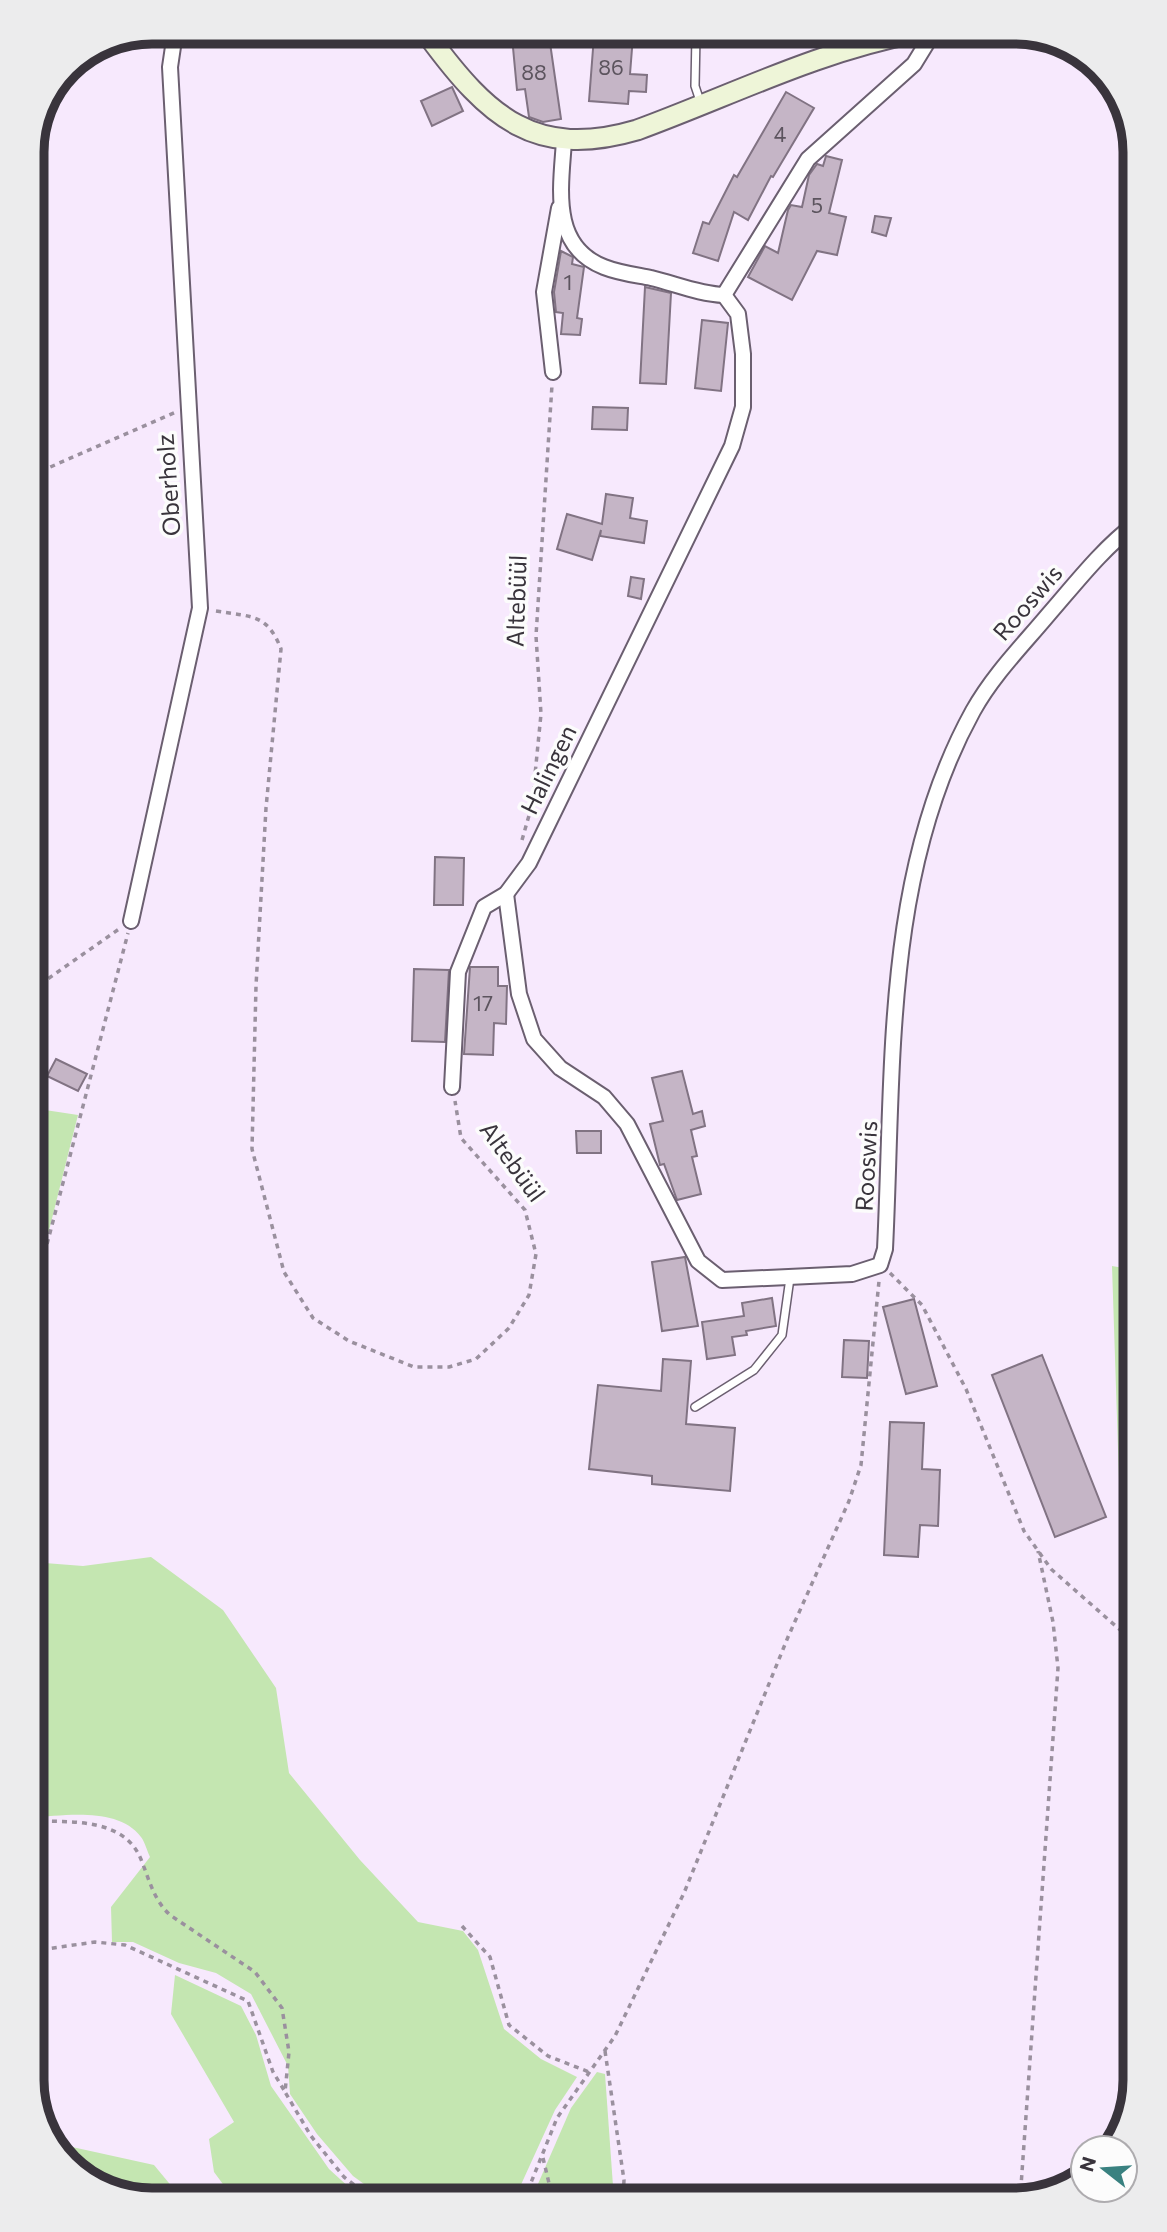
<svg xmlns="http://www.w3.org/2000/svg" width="1167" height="2232" viewBox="0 0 1167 2232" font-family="Commissioner,sans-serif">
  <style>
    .green { fill: #c4e6b1 }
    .building { fill: #c5b5c6; stroke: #817383; stroke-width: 2 }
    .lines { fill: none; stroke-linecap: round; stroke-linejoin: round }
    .lane-casing { stroke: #6b5f70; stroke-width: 10 }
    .street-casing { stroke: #6b5f70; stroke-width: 18 }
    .secondary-casing { stroke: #6b5f70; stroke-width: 23 }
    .path { stroke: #9a909e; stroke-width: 3.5; stroke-dasharray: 5 5; stroke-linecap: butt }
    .lane { stroke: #fff; stroke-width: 7 }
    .street { stroke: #fff; stroke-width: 14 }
    .secondary { stroke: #eef5d8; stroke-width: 19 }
    .labels { text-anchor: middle; stroke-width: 7; stroke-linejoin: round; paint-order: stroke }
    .number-label { font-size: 21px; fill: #5c545e }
    .street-label { font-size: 24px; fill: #39343c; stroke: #fcfcfc }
    .rim { fill: none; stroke: #39343c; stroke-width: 9 }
  </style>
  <rect width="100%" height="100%" fill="#f7e9fd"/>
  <g class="green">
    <path d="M32,1108L78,1115L32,1298Z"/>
    <path d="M1112,1266L1135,1270V1484L1119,1479Z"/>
    <path d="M151,1557L223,1610L276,1688L289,1773L360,1860L418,1922L463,1931L478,1950L504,2029L541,2059L577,2077L555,2110L514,2200H386L353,2176L317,2134L290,2094L288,2066L251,1994L216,1973L179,1963L133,1942H112L111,1907L150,1857C147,1851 145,1842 141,1837C118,1806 64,1816 32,1817V1562L83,1566Z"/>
    <path d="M175,1975L241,2006L256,2035L271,2086L329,2169L363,2200H267V2196L228,2191L214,2172L209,2139L234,2122L171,2014Z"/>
    <path d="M597,2072L605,2074L614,2200H531L571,2108Z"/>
    <path d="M54,2143L154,2165L183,2200H144L85,2180Z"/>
  </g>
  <g class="building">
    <path d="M549,36L561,119L543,122L529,117L525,89L517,90L512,37Z"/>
    <path d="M594,36H633L630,74L647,75L646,92L629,91L628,104L589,101Z"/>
    <path d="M452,87L463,111L432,126L421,101Z"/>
    <path d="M786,92L814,108L773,177L771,176L748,220L734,212L718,261L693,253L703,222L709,224L734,175L737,177Z"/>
    <path d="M826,156L842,160L829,213L846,217L837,255L817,251L792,300L748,277L765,246L778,253L788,210L791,205L802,207L809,175L817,164L823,166Z"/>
    <path d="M875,216L891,218L886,236L872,232Z"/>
    <path d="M561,251L573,257L572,264L584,267L577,318L582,319L580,335L561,334L563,313L556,312L554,292Z"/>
    <path d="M645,287L671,293L666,384L640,383Z"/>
    <path d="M702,320L728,323L721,391L695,388Z"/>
    <path d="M593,407L628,408L627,430L592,429Z"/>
    <path d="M606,494L633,498L630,518L647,521L644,543L600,536L601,530L592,560L557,549L567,514L602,524Z"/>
    <path d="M631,577L644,579L641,599L628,596Z"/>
    <path d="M435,857L464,858L463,905H434Z"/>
    <path d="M470,967H498V986H507L506,1024L494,1023L493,1055L464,1054Z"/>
    <path d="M414,969L449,970L445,1042L412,1041Z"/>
    <path d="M56,1059L87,1074L78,1091L47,1076Z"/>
    <path d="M682,1071L693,1114L702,1111L705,1126L691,1130L697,1156L692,1157L701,1194L677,1200L664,1164L660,1165L650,1124L663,1121L652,1078Z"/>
    <path d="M576,1131H601V1153H577Z"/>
    <path d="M685,1257L698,1326L662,1331L652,1262Z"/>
    <path d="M772,1298L776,1326L746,1331L747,1335L732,1337L735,1355L707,1359L702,1322L744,1316L742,1303Z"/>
    <path d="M914,1299L937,1386L906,1394L883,1307Z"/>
    <path d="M844,1340L869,1341L867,1378L842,1377Z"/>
    <path d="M1042,1355L1106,1517L1055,1537L992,1375Z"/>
    <path d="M663,1359L691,1361L686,1424L735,1428L730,1491L652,1484V1476L589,1469L598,1385L661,1391Z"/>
    <path d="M890,1422L924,1423L922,1469L940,1470L938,1526L920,1525L918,1557L884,1555Z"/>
  </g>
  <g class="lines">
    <defs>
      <g id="lane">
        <path d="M696,35L695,86L701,104"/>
        <path d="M695,1407L754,1370L782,1335L790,1278"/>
      </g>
      <g id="street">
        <path d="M564,141C561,187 550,246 604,267C619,273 636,275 651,278C676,284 699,294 724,295"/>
        <path d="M724,295L808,159L914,64L933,33"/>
        <path d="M553,372L544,292L559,208"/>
        <path d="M506,894L519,994L534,1039L560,1068L604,1097L627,1124L698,1261L722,1280L852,1274L880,1265L885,1249C894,1068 883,874 973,711C993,675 1022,646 1048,615C1076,583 1101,550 1135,524"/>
        <path d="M131,921L200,608L170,67L174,40"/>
        <path d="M452,1087L458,972L484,907L506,894L529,863L732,446L743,407V354L738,314L724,295"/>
      </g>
      <path id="secondary" d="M429,37C488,117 535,160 637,130C730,96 816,52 914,33"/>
    </defs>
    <use href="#lane" class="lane-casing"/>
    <use href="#street" class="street-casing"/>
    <use href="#secondary" class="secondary-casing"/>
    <g class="path">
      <path d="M32,475L176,412"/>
      <path d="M216,611C251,617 267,613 281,649L266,808L256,986L252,1149L284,1272L313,1318L349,1341L414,1367H449L476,1359L509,1328L529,1295L536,1254L525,1210L461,1138L455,1101"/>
      <path d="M522,840L532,805L541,714L536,636L552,385"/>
      <path d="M32,990L119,929"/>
      <path d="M890,1273L922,1305L966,1389L1024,1531L1051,1569L1135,1643"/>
      <path d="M32,1302L128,933"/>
      <path d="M32,1821C71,1822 126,1817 142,1862C150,1882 154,1900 170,1915L255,1972L282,2008L289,2052L285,2092L311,2136L344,2177L374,2200"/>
      <path d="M462,1926L490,1957L509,2025L548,2056L589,2072"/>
      <path d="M32,1951L95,1942L125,1945L248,2001L273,2072L284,2090"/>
      <path d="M605,2051L624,2180L623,2200"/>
      <path d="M543,2158L553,2200"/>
      <path d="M524,2200L557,2118L615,2036L684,1893L788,1637L849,1501L861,1465L879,1281"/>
      <path d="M1020,2200L1058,1668L1053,1622L1038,1551"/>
    </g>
    <use href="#lane" class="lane"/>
    <use href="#street" class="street"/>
    <use href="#secondary" class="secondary"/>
  </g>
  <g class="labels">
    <g class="number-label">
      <text x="611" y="75">86</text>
      <text x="534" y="80">88</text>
      <text x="780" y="142">4</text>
      <text x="817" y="213">5</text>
      <text x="568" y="290">1</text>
      <text x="483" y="1011">17</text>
    </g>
    <g class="street-label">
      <text transform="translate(169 485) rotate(-94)" y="8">Oberholz</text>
      <text transform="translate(517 601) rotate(-88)" y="8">Altebüül</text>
      <text transform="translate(1028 603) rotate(-49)" y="8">Rooswis</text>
      <text transform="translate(549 770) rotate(-64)" y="8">Halingen</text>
      <text transform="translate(512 1162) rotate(54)" y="8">Altebüül</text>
      <text transform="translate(867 1166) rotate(-87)" y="8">Rooswis</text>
    </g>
  </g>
  <path d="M0 0H1167V2232H0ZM152 44H1015A108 108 0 0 1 1123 152V2080A108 108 0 0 1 1015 2188H152A108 108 0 0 1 44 2080V152A108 108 0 0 1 152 44Z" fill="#ececed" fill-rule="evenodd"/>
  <path class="rim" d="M152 44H1015A108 108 0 0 1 1123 152V2080A108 108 0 0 1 1015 2188H152A108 108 0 0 1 44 2080V152A108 108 0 0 1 152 44Z"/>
  <g transform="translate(1104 2169) rotate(287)"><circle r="33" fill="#fcfcfc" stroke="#aeacaf" stroke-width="2"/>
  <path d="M0-5L12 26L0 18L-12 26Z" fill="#398180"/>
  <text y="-10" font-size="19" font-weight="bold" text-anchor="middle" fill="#39343c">N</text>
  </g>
</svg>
